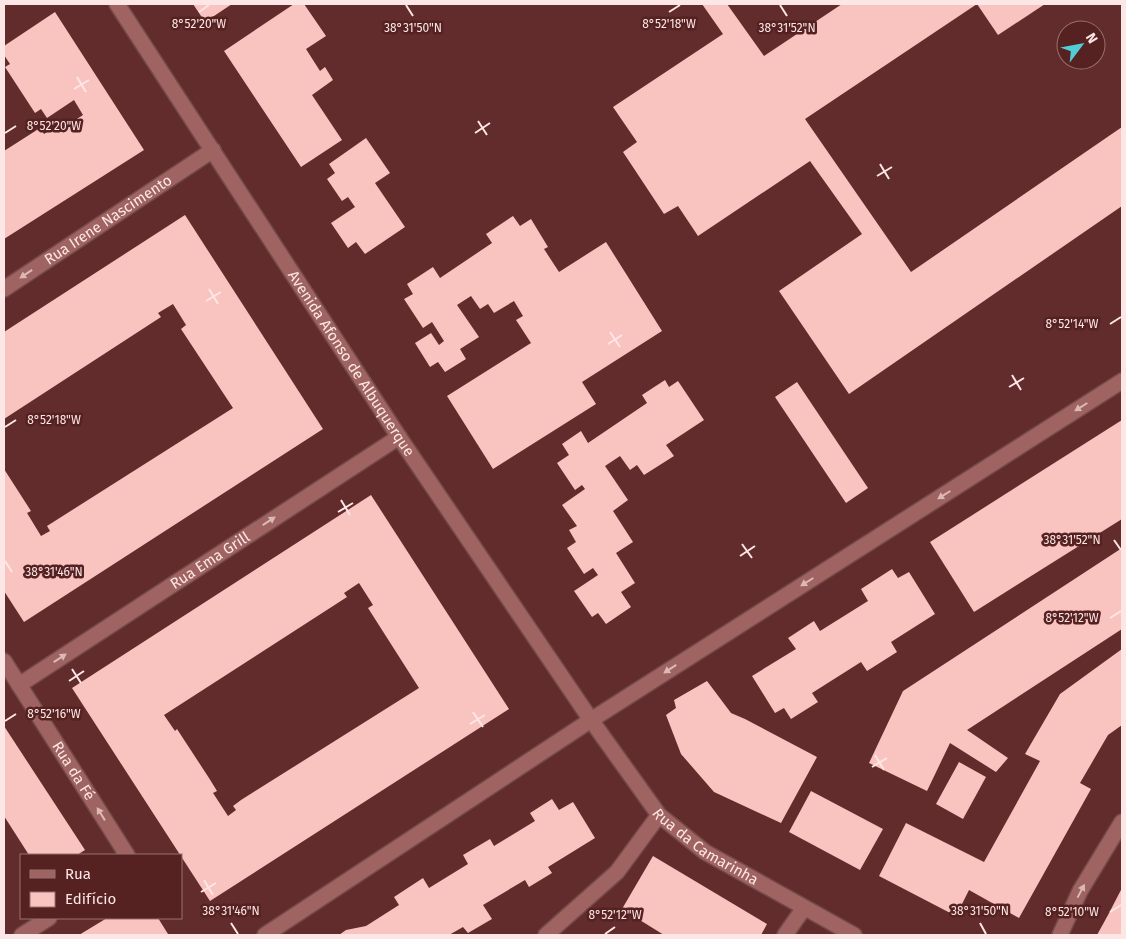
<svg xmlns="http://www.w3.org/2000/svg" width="1126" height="939" viewBox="0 0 1126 939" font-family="'Fira Sans',sans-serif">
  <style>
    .building { fill: #f9c3c0; fill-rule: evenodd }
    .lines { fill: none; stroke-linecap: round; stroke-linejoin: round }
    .minor-casing { stroke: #74494a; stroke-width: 18 }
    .minor { stroke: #9f6461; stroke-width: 15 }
    .oneway { fill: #dcb9b7 }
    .ticks { fill: none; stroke: #fde7e6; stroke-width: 2 }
    .labels { text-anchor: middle; stroke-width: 5; stroke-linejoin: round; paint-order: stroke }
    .street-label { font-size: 15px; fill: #fde7e6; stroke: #552121 }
    .ticks-label { font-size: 12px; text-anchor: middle; fill: #fde7e6; stroke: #552121; stroke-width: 5; stroke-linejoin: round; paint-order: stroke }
  </style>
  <rect width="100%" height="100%" fill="#612c2b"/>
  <g class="building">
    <path d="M193,4H232L205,22Z"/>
    <path d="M294,4H304L326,36L306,49L320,71L325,67L333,80L312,95L342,140L301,167L224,51Z"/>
    <path d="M702,4H727L764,56L842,4H977L805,119L911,272L1122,127V206L849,394L779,291L862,234L810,161L698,236L678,206L664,214L623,152L637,142L613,107L723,34Z"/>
    <path d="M977,4H1045L998,35Z"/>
    <path d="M55,12L144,150L4,239V151L40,128L44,134L57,126L60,130L83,115L74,100L47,118L41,109L35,113L5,67L10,64L4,55V46Z"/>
    <path d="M366,138L390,173L375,183L405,227L365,254L356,242L348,248L331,223L355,207L348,197L342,201L327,179L335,173L329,164Z"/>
    <path d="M185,215L323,429L24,622L4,591V469L31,511L27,513L41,536L50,531L47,526L233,408L181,329L186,325L173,304L158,313L161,317L4,419V332Z"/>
    <path d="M513,216L520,226L531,219L548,247L544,249L559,272L606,242L662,331L582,382L596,404L493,469L447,396L531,343L516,320L523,316L514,301L494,313L488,304L480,309L471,296L457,305L479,337L460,349L466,359L445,372L438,362L430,367L415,343L431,333L439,345L444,341L432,322L423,328L404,299L413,294L407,284L433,267L440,278L492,243L486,234Z"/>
    <path d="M665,380L669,387L678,381L704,420L666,445L674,456L644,475L637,465L630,470L620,456L605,466L628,500L613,511L633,542L616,553L635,583L621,592L631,607L606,624L598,613L592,617L574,591L598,575L593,568L584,574L567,548L576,542L569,530L577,526L562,505L585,489L582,485L575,490L557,463L569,455L562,444L581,431L588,443L647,403L642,395Z"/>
    <path d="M797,382L868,488L846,503L775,397Z"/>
    <path d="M1122,420V519L974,612L930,542Z"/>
    <path d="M371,495L509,709L210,901L72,688ZM359,583L373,605L368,608L419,688L241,800L233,806L236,810L228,816L213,793L217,791L209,778L177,729L175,731L164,715L347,597L344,593Z"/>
    <path d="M1122,548V629L967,730L1008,758L996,772L950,743L927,791L869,763L903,691Z"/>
    <path d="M892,569L898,578L909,572L935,614L891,642L897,652L867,671L861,662L812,693L818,702L791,719L784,708L775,713L752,676L796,649L788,638L814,621L820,631L868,601L861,589Z"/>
    <path d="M1122,649V725L1108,735L1080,783L1091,789L1019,918L969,890L956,916L879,876L906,823L984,862L1040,761L1025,754L1060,694Z"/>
    <path d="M707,681L731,713L745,719L817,757L781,823L714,792L681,754L666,715L676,708L674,700Z"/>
    <path d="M4,726L85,850L77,855H29L4,816Z"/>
    <path d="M959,762L986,777L963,819L936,804Z"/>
    <path d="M811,791L883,829L860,870L789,832Z"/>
    <path d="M552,799L559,810L573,802L595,838L548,867L552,873L529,887L525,880L483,905L492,919L468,933L463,927L449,935H339L346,930L366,926L399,905L394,897L423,878L429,888L468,864L463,855L490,839L494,846L535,821L530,813Z"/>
    <path d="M653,856L767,924L761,935H664L622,909Z"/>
    <path d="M1122,888V935H1097L1108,915Z"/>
    <path d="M107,918H158L168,934L79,935Z"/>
  </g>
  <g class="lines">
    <defs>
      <g id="minor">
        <path id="s1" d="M117,4L399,437L591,720L659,815L705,852L854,935"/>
        <path id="s2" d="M4,289L213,150"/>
        <path id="s3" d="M4,661L127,855"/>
        <path id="s4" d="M19,685L399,437"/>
        <path d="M22,935L49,918"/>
        <path d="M265,935L591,720L1122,381"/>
        <path d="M546,935L617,872L659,815"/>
        <path d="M785,935L804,908"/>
        <path d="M1060,935L1080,891L1122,822"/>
      </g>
    </defs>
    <use href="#minor" class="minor-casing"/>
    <use href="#minor" class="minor"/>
  </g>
  <defs><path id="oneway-solid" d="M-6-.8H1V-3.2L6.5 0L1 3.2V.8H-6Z" transform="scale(1.25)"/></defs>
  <g class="oneway">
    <use href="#oneway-solid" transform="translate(26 274) rotate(146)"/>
    <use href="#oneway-solid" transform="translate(1081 407) rotate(148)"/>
    <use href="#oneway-solid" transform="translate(944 495) rotate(148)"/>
    <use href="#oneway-solid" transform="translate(269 521) rotate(-33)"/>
    <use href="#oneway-solid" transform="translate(807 582) rotate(148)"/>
    <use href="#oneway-solid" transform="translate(60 658) rotate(-33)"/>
    <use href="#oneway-solid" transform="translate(670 669) rotate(147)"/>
    <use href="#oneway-solid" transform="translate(101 814) rotate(-122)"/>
    <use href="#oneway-solid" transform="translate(1081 891) rotate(-62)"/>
  </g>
  <path class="ticks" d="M406,5L413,16M780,5L787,16M199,12L209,5M669,12L680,5M77,77L86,92M74,89L89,80M478,121L487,135M5,133L16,126M475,133L490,123M880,164L889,179M877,176L892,167M209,289L218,304M206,301L221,292M1110,324L1121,317M610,332L620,347M608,344L622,335M1012,375L1021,390M1009,387L1024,378M5,427L16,420M341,500L350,515M338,512L353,503M1114,540L1121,550M742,544L752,558M740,556L755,546M5,561L12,572M1110,618L1121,611M72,669L81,683M69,681L84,671M473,712L483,727M5,721L16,714M470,724L485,715M875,755L884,770M872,767L887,758M204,880L213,895M201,892L216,883M1110,912L1121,905M231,923L238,934M980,923L986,934M605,934L615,927"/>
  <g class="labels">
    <g class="street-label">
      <text dy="5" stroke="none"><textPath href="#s2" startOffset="125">Rua Irene Nascimento</textPath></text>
      <text dy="5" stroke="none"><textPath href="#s1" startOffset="429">Avenida Afonso de Albuquerque</textPath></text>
      <text dy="5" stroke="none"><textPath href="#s4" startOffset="228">Rua Ema Grill</textPath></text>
      <text dy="5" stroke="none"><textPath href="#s3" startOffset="130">Rua da Fé</textPath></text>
      <text dy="5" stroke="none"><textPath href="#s1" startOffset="1032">Rua da Camarinha</textPath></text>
    </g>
  </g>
  <g class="ticks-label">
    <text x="199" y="28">8°52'20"W</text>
    <text x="669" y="28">8°52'18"W</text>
    <text x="413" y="32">38°31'50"N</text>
    <text x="787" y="32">38°31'52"N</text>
    <text x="54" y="130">8°52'20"W</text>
    <text x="1072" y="328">8°52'14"W</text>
    <text x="54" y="424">8°52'18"W</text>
    <text x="1072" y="544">38°31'52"N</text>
    <text x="54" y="576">38°31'46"N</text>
    <text x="1072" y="622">8°52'12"W</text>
    <text x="54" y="718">8°52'16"W</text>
    <text x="231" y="915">38°31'46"N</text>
    <text x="980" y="915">38°31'50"N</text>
    <text x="1072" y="916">8°52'10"W</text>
    <text x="615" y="919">8°52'12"W</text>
  </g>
  <rect width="1126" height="939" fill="none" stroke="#fde7e6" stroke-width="10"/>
  <rect x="20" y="854" width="162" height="65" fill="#552121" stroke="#987070"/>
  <rect x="30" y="870" width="25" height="8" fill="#9f6461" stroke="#987070"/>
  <text x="65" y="879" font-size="15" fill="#fde7e6">Rua</text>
  <rect x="30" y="892" width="25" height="15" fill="#f9c3c0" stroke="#987070"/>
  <text x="65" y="904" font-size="15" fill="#fde7e6">Edifício</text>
  <g transform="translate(1081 45) rotate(58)"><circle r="24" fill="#552121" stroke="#987070"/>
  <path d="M0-4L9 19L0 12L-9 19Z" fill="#52ccd5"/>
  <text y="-8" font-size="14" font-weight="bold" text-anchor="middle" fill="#fde7e6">N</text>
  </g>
</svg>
